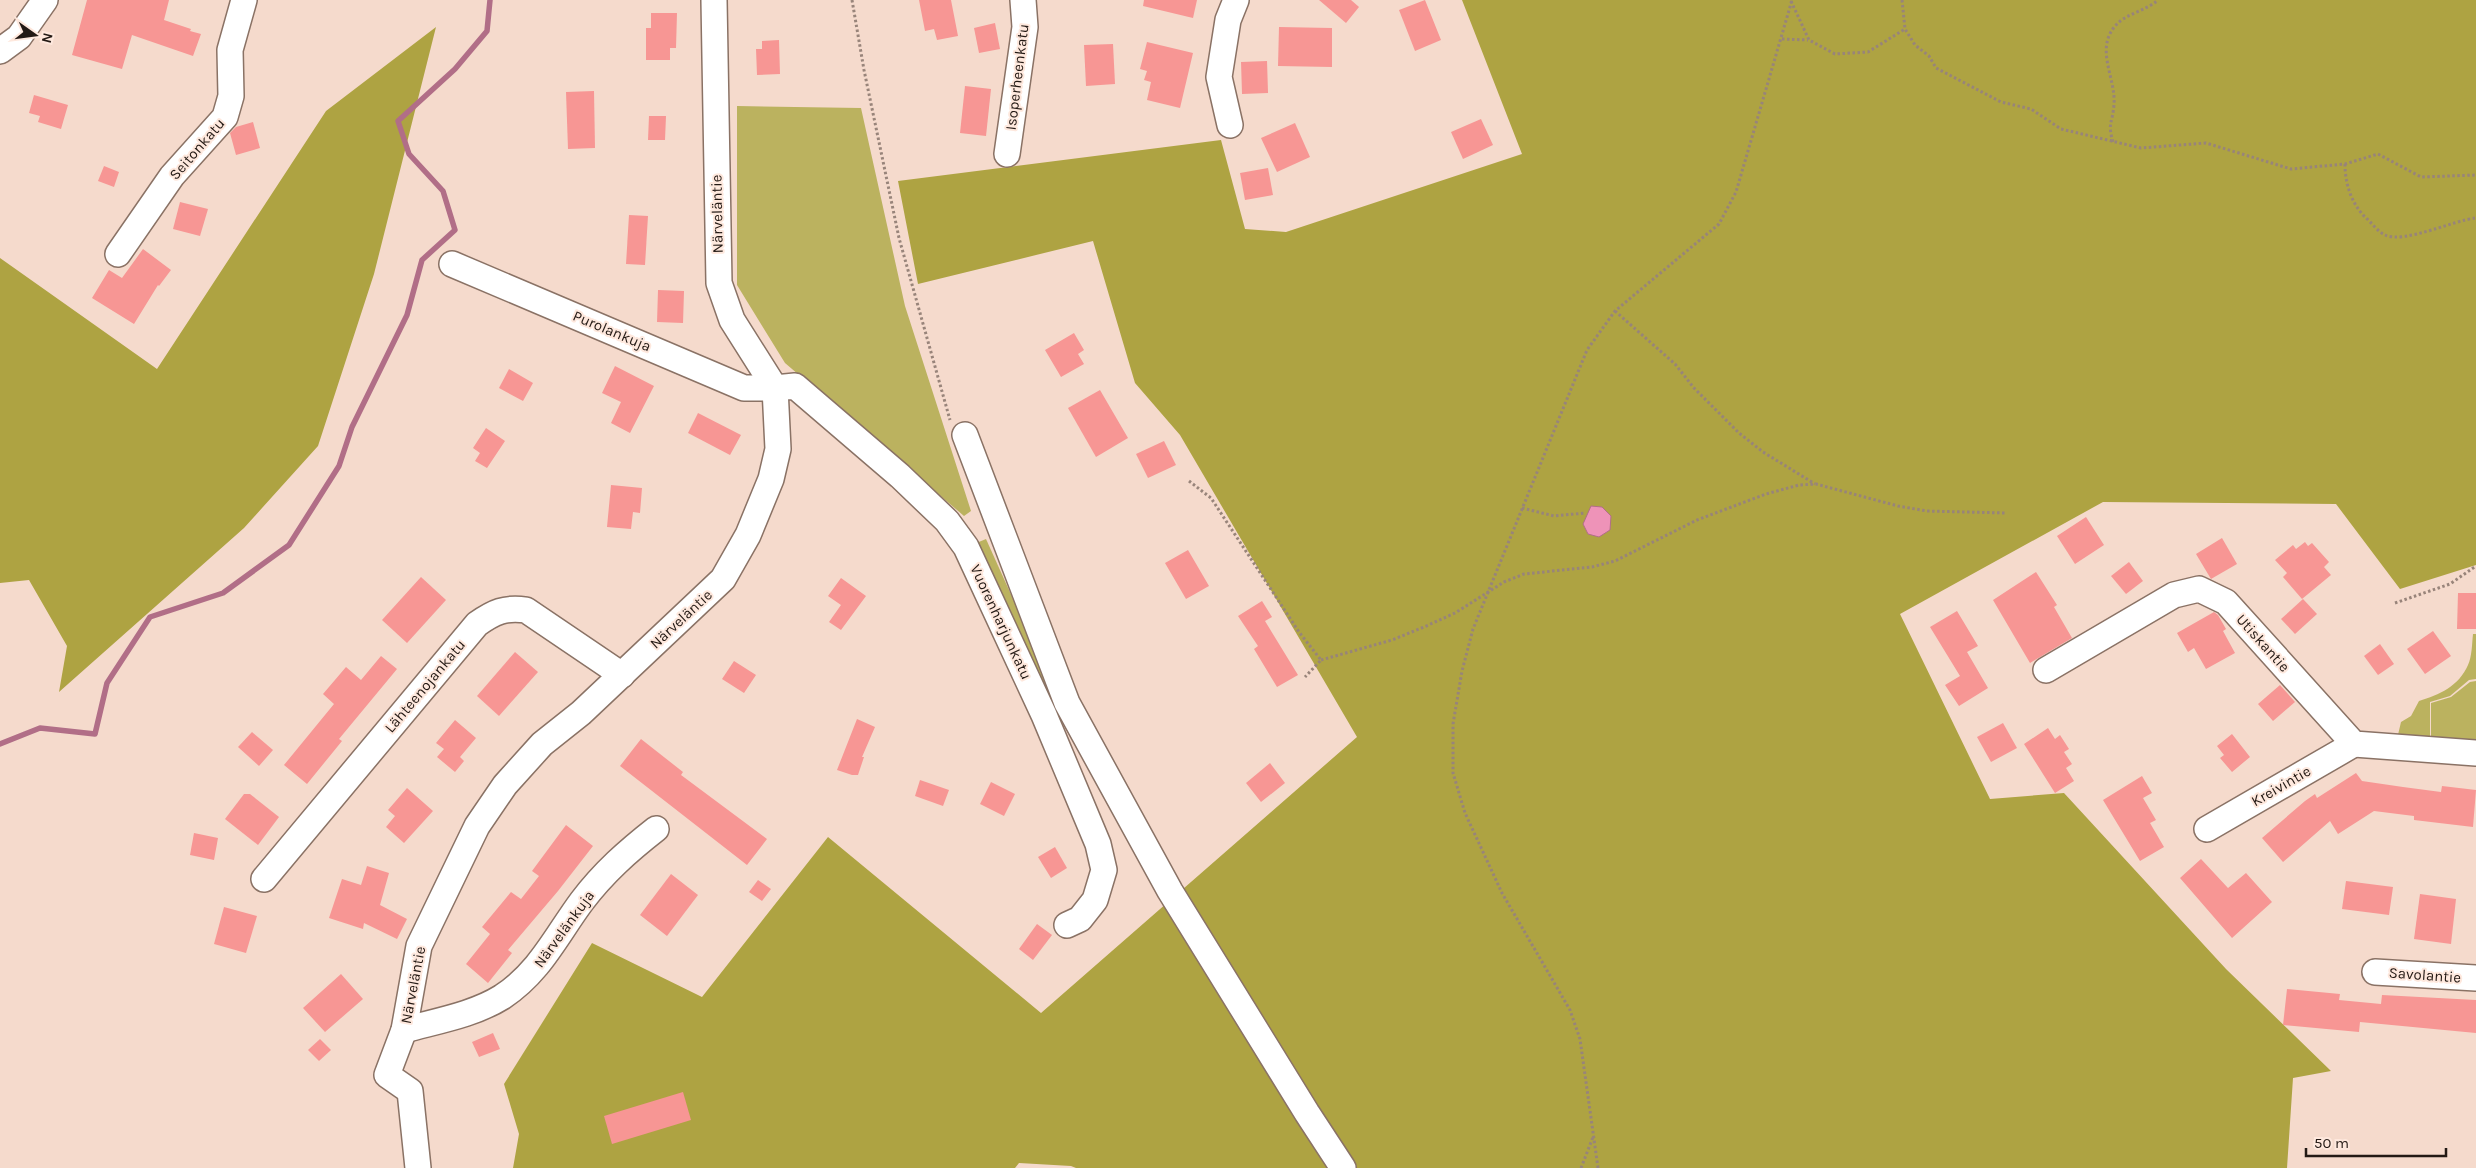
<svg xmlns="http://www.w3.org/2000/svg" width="2476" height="1168" viewBox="0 0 2476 1168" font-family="Karla,sans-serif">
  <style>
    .green { fill: #bbb25f }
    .forest { fill: #aea342 }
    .water { fill: #ee93b8; stroke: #b16e87 }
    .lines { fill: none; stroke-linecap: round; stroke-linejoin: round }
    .stream { stroke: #b16e87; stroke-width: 5.5 }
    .building { fill: #f79694 }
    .minor-casing { stroke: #8a7265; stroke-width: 28 }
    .path { stroke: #98847a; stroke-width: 3; stroke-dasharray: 2.5 2.5; stroke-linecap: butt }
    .minor { stroke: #fff; stroke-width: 25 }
    .labels { text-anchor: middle; stroke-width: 4; stroke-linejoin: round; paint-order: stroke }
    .street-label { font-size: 15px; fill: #231914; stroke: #fee8dd }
  </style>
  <rect width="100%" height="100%" fill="#f5dacc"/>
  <g class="green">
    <path d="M737,106L861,108L905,306L971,511L964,516L785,363L737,285Z"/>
    <path d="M986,539L1058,699V703L1043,695L974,544Z"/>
    <path d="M2473,634H2476V679L2469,680L2450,696L2430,702V738L2442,739L2431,737V703L2451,697L2470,682L2476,681V747L2397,739L2401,722L2411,716L2419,701C2439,695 2459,686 2468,665C2472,657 2472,643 2473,634Z"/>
  </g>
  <g class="forest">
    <path d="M1462,0H2476V565L2400,589L2336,504L2103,502L1900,614L1990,799L2064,793L2226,969L2331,1071L2293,1078L2287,1168H1076L1071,1166L1019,1163L1015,1168H513L519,1134L504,1084L592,943L702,997L828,837L1041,1013L1357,737L1180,435L1135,383L1093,241L918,284L898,181L1221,140L1245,229L1286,232L1522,154Z"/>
    <path d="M436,27L374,274L318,446L244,528L59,692L67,646L29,580L0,583V258L157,369L326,111Z"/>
  </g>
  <path class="water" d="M1591,506L1602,507L1611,516L1610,530L1599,537L1588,534L1583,524Z"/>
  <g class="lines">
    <path class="stream" d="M0,744L40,728L95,734L107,683L150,617L223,593L289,545L339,466L352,427L407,315L422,260L455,230L443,191L409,154L398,121L455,69L487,31L490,0"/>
  </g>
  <g class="building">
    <path d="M87,0H169L164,20L191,29L190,31L201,34L193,56L132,35L122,69L72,55Z"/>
    <path d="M919,0H951L958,36L937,40L934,29L925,31Z"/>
    <path d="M1144,0H1197L1193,18L1143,6Z"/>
    <path d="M1319,0H1351L1359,7L1346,23Z"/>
    <path d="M1425,0L1441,40L1415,51L1399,10Z"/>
    <path d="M651,13H677L676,48H670V60H646V28H651Z"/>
    <path d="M995,23L1000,49L979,53L974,28Z"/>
    <path d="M1279,27L1332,28V67L1278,66Z"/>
    <path d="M779,40L780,74L757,75L756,49H762V41Z"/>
    <path d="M1147,42L1193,53L1180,108L1147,100L1151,82L1144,80L1147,71L1140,69Z"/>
    <path d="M1113,44L1115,84L1086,86L1084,45Z"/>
    <path d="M1267,61L1268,93L1242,94L1241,62Z"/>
    <path d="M965,86L991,89L986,136L960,133Z"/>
    <path d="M594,91L595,148L568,149L566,92Z"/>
    <path d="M34,95L68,105L61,129L38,122L40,116L29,113Z"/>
    <path d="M649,116H666L665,140H648Z"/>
    <path d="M1481,119L1493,145L1463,159L1451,132Z"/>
    <path d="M253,122L260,148L236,155L230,133L236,127Z"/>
    <path d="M1295,123L1310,157L1277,172L1261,138Z"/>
    <path d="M104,166L119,172L114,187L98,181Z"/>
    <path d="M1268,168L1273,195L1245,200L1240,173Z"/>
    <path d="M180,202L208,209L200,236L173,229Z"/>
    <path d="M629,215L648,216L645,265L626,264Z"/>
    <path d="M143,249L171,270L159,286L158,285L134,324L92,298L109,270L122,278Z"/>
    <path d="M658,290L684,291L683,323L657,322Z"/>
    <path d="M1074,333L1084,350L1078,354L1084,364L1061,377L1045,350Z"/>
    <path d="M615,366L654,386L630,433L611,423L621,402L602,393Z"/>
    <path d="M509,369L533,383L523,401L499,388Z"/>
    <path d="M1100,390L1128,438L1096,457L1068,408Z"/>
    <path d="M698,413L741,435L730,455L688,433Z"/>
    <path d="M486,428L505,441L487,468L475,461L480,453L473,448Z"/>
    <path d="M1164,441L1176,465L1148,478L1136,454Z"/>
    <path d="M611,485L642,488L640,513L633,512L631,529L607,527Z"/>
    <path d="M2086,517L2104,545L2075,564L2057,536Z"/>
    <path d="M2222,538L2237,564L2211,579L2196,554Z"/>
    <path d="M2305,542L2308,546L2312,543L2329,562L2324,567L2331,575L2302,599L2283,577L2287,573L2275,560L2293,545L2296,549Z"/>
    <path d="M1188,550L1209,586L1186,599L1165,563Z"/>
    <path d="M2129,562L2143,581L2126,594L2111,576Z"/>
    <path d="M2036,572L2057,605L2054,607L2072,638L2030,663L1993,600Z"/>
    <path d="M421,577L446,600L407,643L382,620Z"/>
    <path d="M841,578L866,596L841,630L829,622L841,605L828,596Z"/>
    <path d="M2458,593H2476V629H2457Z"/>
    <path d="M2303,599L2317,614L2295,634L2281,619Z"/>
    <path d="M1262,601L1272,617L1265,621L1298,675L1277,687L1254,649L1258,646L1238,616Z"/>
    <path d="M1957,611L1978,646L1967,652L1988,688L1959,706L1945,685L1960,676L1930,627Z"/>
    <path d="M2214,612L2218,615L2226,629L2223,631L2235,653L2206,669L2194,648L2188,652L2177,633Z"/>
    <path d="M2433,631L2451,656L2425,674L2407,649Z"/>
    <path d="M2380,644L2394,664L2378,675L2364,656Z"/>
    <path d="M515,652L538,672L499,716L477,696Z"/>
    <path d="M381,656L397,669L339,739L342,741L307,784L284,765L334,704L323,694L346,667L361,680Z"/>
    <path d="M734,661L756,675L744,693L722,679Z"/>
    <path d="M2280,685L2295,702L2273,721L2258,704Z"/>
    <path d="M857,719L875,727L862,757H864L858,775H852L837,770Z"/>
    <path d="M455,720L476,738L460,757L464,761L455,772L437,757L444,749L436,743Z"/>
    <path d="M2003,723L2017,748L1991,762L1977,737Z"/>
    <path d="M2048,728L2055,739L2060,735L2069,749L2064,752L2072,764L2066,768L2074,781L2055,793L2024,744Z"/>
    <path d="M252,732L273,750L259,766L238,747Z"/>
    <path d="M2232,734L2250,757L2232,772L2220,758L2224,755L2217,746Z"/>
    <path d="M641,739L683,772L681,775L767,839L747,865L620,766Z"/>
    <path d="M1270,763L1285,783L1261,802L1246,783Z"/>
    <path d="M2356,773L2362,781L2403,787L2441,792L2442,786L2476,790L2473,827L2414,820V816L2374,811L2338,834L2330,821L2283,862L2262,838L2305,801L2315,794L2317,798Z"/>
    <path d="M2142,776L2152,793L2143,798L2156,820L2150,823L2164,847L2140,861L2103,800Z"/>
    <path d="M920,780L949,790L943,806L915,796Z"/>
    <path d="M991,782L1015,794L1004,816L980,804Z"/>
    <path d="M407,788L433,811L404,843L386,827L395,816L388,810Z"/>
    <path d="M244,794H250L279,817L258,845L225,819Z"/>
    <path d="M566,825L593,846L558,891L508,950L512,953L488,983L466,964L490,934L482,927L511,892L521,899L539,876L532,871Z"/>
    <path d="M194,833L218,838L214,860L190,855Z"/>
    <path d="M1055,847L1067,868L1051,878L1038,857Z"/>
    <path d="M2201,859L2228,888L2246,873L2272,902L2232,938L2180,878Z"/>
    <path d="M367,866L389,873L380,905L407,919L397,939L364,923L363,929L329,918L342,879L361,885Z"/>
    <path d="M671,874L698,895L667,936L640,915Z"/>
    <path d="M758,880L771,889L762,901L749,892Z"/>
    <path d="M2346,881L2393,887L2389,915L2342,909Z"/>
    <path d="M2420,894L2456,899L2451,944L2414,939Z"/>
    <path d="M224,907L257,916L246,953L214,944Z"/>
    <path d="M1037,924L1052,935L1033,960L1019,949Z"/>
    <path d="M341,974L363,999L325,1032L303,1008Z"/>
    <path d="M2287,989L2340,994L2339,1000L2381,1004L2382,995L2476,1000V1033L2360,1022L2359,1032L2283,1025Z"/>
    <path d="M493,1033L500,1049L479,1057L472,1042Z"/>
    <path d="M320,1039L331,1050L319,1061L308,1050Z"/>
    <path d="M683,1092L691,1120L612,1144L604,1116Z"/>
  </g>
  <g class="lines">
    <defs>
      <g id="minor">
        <path d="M0,51L19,37L45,0"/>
        <path d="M1230,125L1219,77L1228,20L1236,0"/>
        <path d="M1007,154L1025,27L1023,0"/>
        <path d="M118,254L172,176L225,117L231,96L230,50L244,0"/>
        <path d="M452,264L744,388H775L795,386L900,476L947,521L966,547L1044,715L1098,844L1104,870L1095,900L1080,919L1067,925"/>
        <path d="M965,435L1067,703L1170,891L1307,1113L1343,1168"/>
        <path d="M2046,670L2174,595L2199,589L2226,602L2354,744L2476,753"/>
        <path d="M2207,829L2354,744"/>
        <path d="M264,879L477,624C494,612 505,607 526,610L622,675"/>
        <path d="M2375,972L2476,978"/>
        <path d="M404,1030C436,1021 473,1015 502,997C540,972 556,936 582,901C604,872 628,851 656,829"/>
        <path d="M418,1168L410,1091L387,1075L404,1030L419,946L477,826L505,785L542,744L581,713L723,579L748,535L771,479L778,449L775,388L732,320L719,283L714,0"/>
      </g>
    </defs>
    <use href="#minor" class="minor-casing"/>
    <g class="path">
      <path d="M852,0L864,70L899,238L950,420"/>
      <path d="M1902,0L1905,29L1915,45L1929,56L1936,68L2001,102L2031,109L2061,129L2141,148L2206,143L2291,169L2345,164L2378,154L2421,177L2476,175"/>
      <path d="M1791,1L1809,40L1835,54L1868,52L1905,29"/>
      <path d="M1782,39L1808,40"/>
      <path d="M2113,142C2107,123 2113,122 2114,104C2116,77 2093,47 2118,23C2127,14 2147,10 2158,0"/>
      <path d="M2345,164C2345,183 2351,203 2365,217C2371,222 2378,232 2385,235C2404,244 2454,220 2476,218"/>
      <path d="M1615,311L1675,364L1694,388L1739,433L1763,452L1815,484"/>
      <path d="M1189,481L1211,498L1299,632L1321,660L1305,677"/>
      <path d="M1522,508L1554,516L1585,513"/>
      <path d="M2395,603L2450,584L2476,566"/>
      <path d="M1321,660L1392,640L1424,627L1455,613L1504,582L1524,574L1592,567L1615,561L1697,520L1766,494L1799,485L1816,484L1898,506L1927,511L2007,513"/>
      <path d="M1581,1168L1593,1137"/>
      <path d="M1598,1168L1580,1039L1570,1010L1502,893L1465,813L1453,773V724L1462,671L1473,629L1587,350L1615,311L1719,224L1736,192L1792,0"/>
    </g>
    <use href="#minor" class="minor"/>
  </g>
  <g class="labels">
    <g class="street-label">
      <text transform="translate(1017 77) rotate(-83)" y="5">Isoperheenkatu</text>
      <text transform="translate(197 149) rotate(-49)" y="5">Seitonkatu</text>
      <text transform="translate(717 214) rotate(-91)" y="5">Närveläntie</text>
      <text transform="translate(612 331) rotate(23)" y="5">Purolankuja</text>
      <text transform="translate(681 619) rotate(-43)" y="5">Närveläntie</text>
      <text transform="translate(1001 622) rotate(65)" y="5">Vuorenharjunkatu</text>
      <text transform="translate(2263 643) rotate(48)" y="5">Utiskantie</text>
      <text transform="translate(425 686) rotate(-50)" y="5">Lähteenojankatu</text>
      <text transform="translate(2281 786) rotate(-30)" y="5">Kreivintie</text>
      <text transform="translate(564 929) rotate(-54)" y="5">Närvelänkuja</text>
      <text transform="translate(2425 975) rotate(4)" y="5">Savolantie</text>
      <text transform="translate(413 985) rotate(-79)" y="5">Närveläntie</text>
    </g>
  </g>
  <g transform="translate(35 35) rotate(104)" stroke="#fee8dd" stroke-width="4" paint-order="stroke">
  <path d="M0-4L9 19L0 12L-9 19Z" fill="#231914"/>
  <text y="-8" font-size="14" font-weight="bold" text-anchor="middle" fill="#231914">N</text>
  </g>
  <path d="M2306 1148v8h140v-8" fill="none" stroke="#231914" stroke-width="2.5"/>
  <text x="2314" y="1148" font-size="15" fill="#231914" stroke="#fee8dd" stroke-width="4" paint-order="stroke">50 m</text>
</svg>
